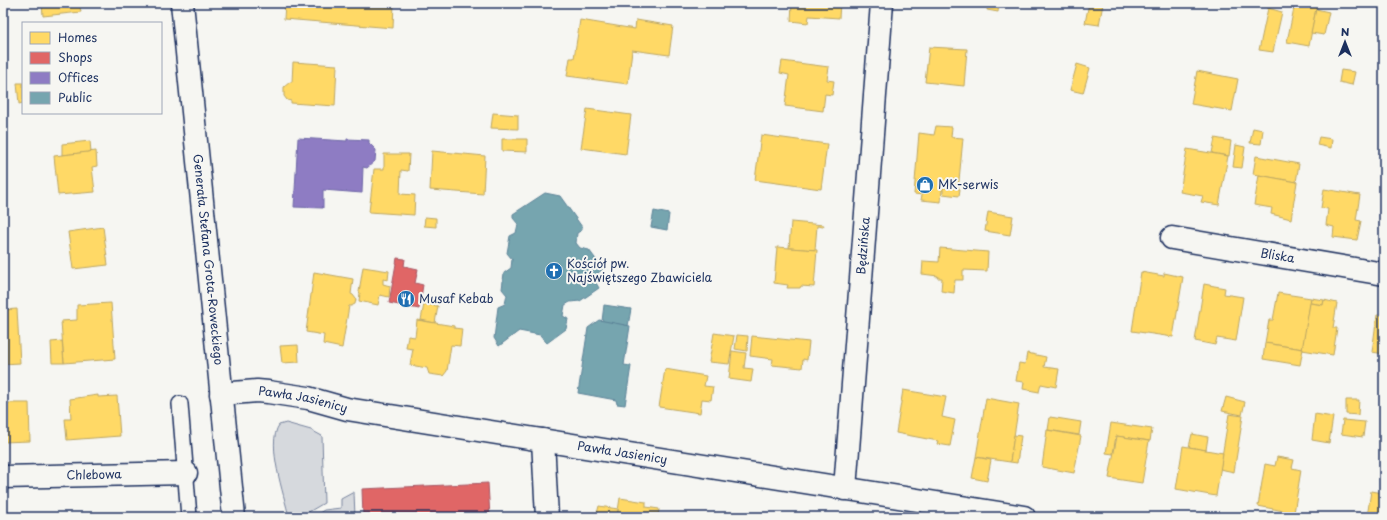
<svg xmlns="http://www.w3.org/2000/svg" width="1387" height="520" viewBox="0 0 1387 520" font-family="'Playpen Sans',sans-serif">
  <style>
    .green { fill: #d6d9dd; stroke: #78849e }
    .homes { fill: #ffd966; stroke: #bba664 }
    .shops { fill: #e06666; stroke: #a55664 }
    .offices { fill: #8e7cc3; stroke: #6c65a5 }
    .public { fill: #76a5af; stroke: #5b8297 }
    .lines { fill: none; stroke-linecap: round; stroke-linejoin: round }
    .service-casing { stroke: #1b2f5e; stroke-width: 18 }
    .minor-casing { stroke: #1b2f5e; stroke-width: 25 }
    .tertiary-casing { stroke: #1b2f5e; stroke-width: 25 }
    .service { stroke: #f6f6f2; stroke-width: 15 }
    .minor { stroke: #f6f6f2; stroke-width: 22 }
    .tertiary { stroke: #f6f6f2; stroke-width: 22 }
    .labels { text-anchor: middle; stroke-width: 4; stroke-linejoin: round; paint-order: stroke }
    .poi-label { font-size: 12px; fill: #1b2f5e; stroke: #f6f6f2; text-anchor: start }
    .street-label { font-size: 12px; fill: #1b2f5e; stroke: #f6f6f2 }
  </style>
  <rect width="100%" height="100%" fill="#f6f6f2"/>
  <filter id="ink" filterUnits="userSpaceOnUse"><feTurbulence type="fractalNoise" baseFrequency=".025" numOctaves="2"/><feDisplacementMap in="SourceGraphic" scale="8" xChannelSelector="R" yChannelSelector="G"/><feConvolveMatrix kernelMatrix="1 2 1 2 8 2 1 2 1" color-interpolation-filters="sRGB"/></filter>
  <g filter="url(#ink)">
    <g class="green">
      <path d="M286,423L311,430L322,436L324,503L300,517H289C284,494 266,444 279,425Z"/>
      <path d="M354,492L355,517H313L324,510L341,508V499Z"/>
    </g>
    <g class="homes">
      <path d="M42,3H79L81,12L43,16Z"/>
      <path d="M285,3H394L393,28L284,19Z"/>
      <path d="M792,3H840L839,18L809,16L808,23L791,21Z"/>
      <path d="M988,3H999L998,12L987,10Z"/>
      <path d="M1089,3L1103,4L1099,25L1085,23Z"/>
      <path d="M1295,3H1317L1309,46L1287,42Z"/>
      <path d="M1268,8L1282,12L1273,52L1259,50Z"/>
      <path d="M1316,9L1329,12L1324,35L1311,33Z"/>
      <path d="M580,20L635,29L636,20L673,26L669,55L632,50L628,84L567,76L570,58H574Z"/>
      <path d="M929,47L967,49L964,86L925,82Z"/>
      <path d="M782,61L829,67L827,80L834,81L832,95L825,94L823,111L785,106L789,75L780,73Z"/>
      <path d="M293,62L337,65L335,106L291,103V101L287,100L284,96V87L290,82H292Z"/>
      <path d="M1077,64L1090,68L1083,93L1070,90Z"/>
      <path d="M1341,70L1355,72L1352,85L1339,82Z"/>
      <path d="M1197,71L1238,79L1232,111L1191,104Z"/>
      <path d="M17,83H23V103L19,104Z"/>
      <path d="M587,109L631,115L626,154L581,148Z"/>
      <path d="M493,113L518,115V129L491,128Z"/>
      <path d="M936,126L952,127L951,137L963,138L958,191L942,190L941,202L921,200L922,195L914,194L919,133L934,135Z"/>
      <path d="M1253,128L1263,130L1261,144L1250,143Z"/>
      <path d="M761,135L827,144L821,189L755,180Z"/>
      <path d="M1319,137L1332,139L1331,148L1317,145Z"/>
      <path d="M1215,138L1231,141L1229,156L1212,153Z"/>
      <path d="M502,139H527V152L502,151Z"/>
      <path d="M90,141L91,152L62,155V144Z"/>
      <path d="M1236,145L1245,147L1242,168L1233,167Z"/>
      <path d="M1187,149L1228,156L1219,205L1201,202L1203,196L1180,192Z"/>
      <path d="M96,151L97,166L92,167L95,192L58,195L54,156Z"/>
      <path d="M432,151L485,156L483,194L430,190Z"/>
      <path d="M384,154H409L408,171L401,170L400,194L415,195L414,215L369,212L374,169H384Z"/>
      <path d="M1256,156L1299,164L1296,182L1253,174Z"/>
      <path d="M1259,175L1297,182L1291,219L1271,214L1272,208L1254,205Z"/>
      <path d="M943,187L960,189L959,196L943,194Z"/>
      <path d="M1324,189L1360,195L1356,220L1361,221L1357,240L1333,237L1334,227L1326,225L1328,209L1321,208Z"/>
      <path d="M988,212L1013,216L1010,235L985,231Z"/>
      <path d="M425,217L436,218V227L424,226Z"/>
      <path d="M791,222L824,225L823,227L817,226L815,250L789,248Z"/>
      <path d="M103,227L108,265L73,269L68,232Z"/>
      <path d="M777,247L817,250L814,287L801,286L800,288H787L788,285L774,283Z"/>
      <path d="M940,248L988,252L987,271L963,270V280H955L954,293L941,291L942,278H937L938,276L922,274L923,261L939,262Z"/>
      <path d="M363,267L389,271L388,280L383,279V284L390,286L389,297L380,295L378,305L359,301L360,293L359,292Z"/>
      <path d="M314,272L353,279L351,294L353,295L356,299L355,304L351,306H349L342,348L323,344L324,335L306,332Z"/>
      <path d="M1141,272L1164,276V273L1183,277L1173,337L1132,331Z"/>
      <path d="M1204,284L1225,288L1224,294L1243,297L1236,341L1217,338L1215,345L1195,341Z"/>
      <path d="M1278,293L1311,298L1303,349L1265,343L1269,320H1273Z"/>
      <path d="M1311,298L1324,300L1323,305L1310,303Z"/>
      <path d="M1324,300L1337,303L1333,328H1337L1333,355L1302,350L1310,303L1323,305Z"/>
      <path d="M111,303L115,359L64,363L61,321L77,320V305Z"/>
      <path d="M424,304L438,306L435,323L421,320Z"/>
      <path d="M17,309L20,363L3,364V310Z"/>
      <path d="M1377,315L1384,316V354L1372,352Z"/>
      <path d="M417,320L454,326V328L462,329L460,346L451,345L447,371L443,376L429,374L427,368L410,365L413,349L406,348L408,336L415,337Z"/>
      <path d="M714,333L734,336L729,364L709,362Z"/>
      <path d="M737,335L748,336L747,351L735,349Z"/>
      <path d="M752,336L809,342L807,360L803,359L802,368L772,365L773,359L750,356Z"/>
      <path d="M62,341L64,363H52L51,342Z"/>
      <path d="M1265,343L1303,349L1300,365L1263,359Z"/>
      <path d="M298,345L299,362L282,363L280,346Z"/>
      <path d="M732,351L746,353L744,368L753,369L751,382L729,379Z"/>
      <path d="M1027,353L1046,357L1044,367L1059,369L1056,387L1041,384L1039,392L1023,389L1024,382L1016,381L1019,363L1025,364Z"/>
      <path d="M665,369L706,376L704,386L713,387L711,400L702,399L700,413L659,407Z"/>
      <path d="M903,390L946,397L942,417L955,420L950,446L937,444L938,441L896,433Z"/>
      <path d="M98,395V397L117,396L120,436L67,440L65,419H71L70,399Z"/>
      <path d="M1226,397L1245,402L1242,415L1222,411Z"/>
      <path d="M986,398L1019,404L1010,462L976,457Z"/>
      <path d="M1346,400H1359L1358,415L1346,414Z"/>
      <path d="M3,403H29L30,441L3,442Z"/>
      <path d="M1229,414L1243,416L1234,472L1220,469Z"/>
      <path d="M1315,414L1333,417L1329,443L1312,440Z"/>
      <path d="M1050,417L1081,422L1079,435L1048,430Z"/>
      <path d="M1343,420L1365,422L1363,437L1341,434Z"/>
      <path d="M1111,423L1152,429L1150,441L1116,436L1113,454L1106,453Z"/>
      <path d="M1047,430L1081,436L1074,473L1042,467Z"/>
      <path d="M1192,434L1208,437L1206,450L1189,447Z"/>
      <path d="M1014,435L1021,436L1017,463L1010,462Z"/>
      <path d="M1117,436L1149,441L1142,483L1109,478Z"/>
      <path d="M1183,446L1223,453L1216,496L1176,489Z"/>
      <path d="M976,457L991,460L987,481L972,478Z"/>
      <path d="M1277,457L1294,460L1292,468L1301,470L1294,513L1258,506L1265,464L1275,466Z"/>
      <path d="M1371,491L1384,493V517H1367Z"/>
      <path d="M620,498L646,502V507L659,509L658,517H617Z"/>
      <path d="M599,506L618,509L617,517H596Z"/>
    </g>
    <g class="shops">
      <path d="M397,258L405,259L404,266L418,269L415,283L423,285L419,309L389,303Z"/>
      <path d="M488,483L490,517H363L362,489Z"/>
    </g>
    <path class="offices" d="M298,138L347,141V139L369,140V143L376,150L375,161L367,168L363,167L362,193L323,190V208L294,207Z"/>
    <g class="public">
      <path d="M545,193L560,196L582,227V230L577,233L576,243L580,248L589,250L603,269L598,273L596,283L599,288L580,301L570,302L565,305L563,316L568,319L566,329L547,343L540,335L519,331L499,346L494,338L498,307L505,304L507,295L502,289L504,273L511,268L512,259L507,253L510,236L516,233L518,224L513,218V214Z"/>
      <path d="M654,211L669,214L667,230L651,227Z"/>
      <path d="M604,305L631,309L628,326L602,321Z"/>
      <path d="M599,320L630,326L624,365L631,366L625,405L617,404L616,400L578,393L588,328Z"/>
    </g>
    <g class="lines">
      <defs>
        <path id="service" d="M180,404L189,517"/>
        <g id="minor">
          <path id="s1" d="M1172,238L1384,274"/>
          <path id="s2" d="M221,394L257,391L268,392L308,398L347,409L1024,517"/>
          <path d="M543,440L547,517"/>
          <path id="s3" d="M3,477L186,473"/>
          <path id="s4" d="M845,489L882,3"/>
        </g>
        <g id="tertiary">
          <path id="s5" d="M182,3L234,517"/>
        </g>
      </defs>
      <use href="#service" class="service-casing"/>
      <use href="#minor" class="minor-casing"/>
      <use href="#tertiary" class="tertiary-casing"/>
      <use href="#service" class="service"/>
      <use href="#minor" class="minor"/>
      <use href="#tertiary" class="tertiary"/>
    </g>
  </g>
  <defs>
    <symbol id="shop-disc" viewBox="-11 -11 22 22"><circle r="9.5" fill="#1f6fb2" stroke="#f6f6f2"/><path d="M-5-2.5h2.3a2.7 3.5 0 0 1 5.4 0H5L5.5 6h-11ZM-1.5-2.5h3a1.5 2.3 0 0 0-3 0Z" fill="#fff"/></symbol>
    <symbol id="church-disc" viewBox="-11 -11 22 22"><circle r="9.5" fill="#1f6fb2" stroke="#f6f6f2"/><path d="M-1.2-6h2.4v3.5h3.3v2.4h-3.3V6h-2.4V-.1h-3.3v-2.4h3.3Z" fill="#fff"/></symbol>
    <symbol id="restaurant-disc" viewBox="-11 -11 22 22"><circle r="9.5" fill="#1f6fb2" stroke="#f6f6f2"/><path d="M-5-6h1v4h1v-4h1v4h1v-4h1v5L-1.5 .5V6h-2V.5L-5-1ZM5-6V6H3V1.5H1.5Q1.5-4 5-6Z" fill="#fff"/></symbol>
  </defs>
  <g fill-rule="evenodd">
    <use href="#shop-disc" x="915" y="175" width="20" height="20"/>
    <use href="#church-disc" x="544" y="261" width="20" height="20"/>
    <use href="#restaurant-disc" x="396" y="289" width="20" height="20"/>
  </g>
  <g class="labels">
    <g class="poi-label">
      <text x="938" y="189">MK-serwis</text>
      <text x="567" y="268">Kościół pw.<tspan x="567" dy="14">Najświętszego Zbawiciela</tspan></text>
      <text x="419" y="303">Musaf Kebab</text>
    </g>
    <g class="street-label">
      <text dy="4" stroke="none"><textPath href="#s4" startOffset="244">Będzińska</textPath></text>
      <text dy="4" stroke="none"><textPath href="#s1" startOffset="107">Bliska</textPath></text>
      <text dy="4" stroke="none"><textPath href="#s5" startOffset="258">Generała Stefana Grota-Roweckiego</textPath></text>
      <text dy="4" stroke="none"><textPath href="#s2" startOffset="83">Pawła Jasienicy</textPath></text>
      <text dy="4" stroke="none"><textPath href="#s2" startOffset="407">Pawła Jasienicy</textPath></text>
      <text dy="4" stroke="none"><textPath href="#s3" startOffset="91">Chlebowa</textPath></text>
    </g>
  </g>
  <rect width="1387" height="520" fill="none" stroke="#f6f6f2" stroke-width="16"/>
  <rect x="8" y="8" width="1371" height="504" fill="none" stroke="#1b2f5e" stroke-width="1.5" filter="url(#ink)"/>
  <rect x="22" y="22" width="140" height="92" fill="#f6f6f2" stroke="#9ea6b7"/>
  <rect x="30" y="32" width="20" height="12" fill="#ffd966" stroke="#9ea6b7"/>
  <text x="58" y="42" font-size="12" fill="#1b2f5e">Homes</text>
  <rect x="30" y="52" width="20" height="12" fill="#e06666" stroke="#9ea6b7"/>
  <text x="58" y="62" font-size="12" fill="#1b2f5e">Shops</text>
  <rect x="30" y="72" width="20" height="12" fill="#8e7cc3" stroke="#9ea6b7"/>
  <text x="58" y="82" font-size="12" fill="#1b2f5e">Offices</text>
  <rect x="30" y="92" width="20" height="12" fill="#76a5af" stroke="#9ea6b7"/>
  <text x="58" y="102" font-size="12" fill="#1b2f5e">Public</text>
  <g transform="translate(1345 42)" stroke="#f6f6f2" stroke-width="3" paint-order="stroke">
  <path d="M0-3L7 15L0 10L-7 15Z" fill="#1b2f5e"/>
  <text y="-6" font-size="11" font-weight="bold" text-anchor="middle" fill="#1b2f5e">N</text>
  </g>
</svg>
